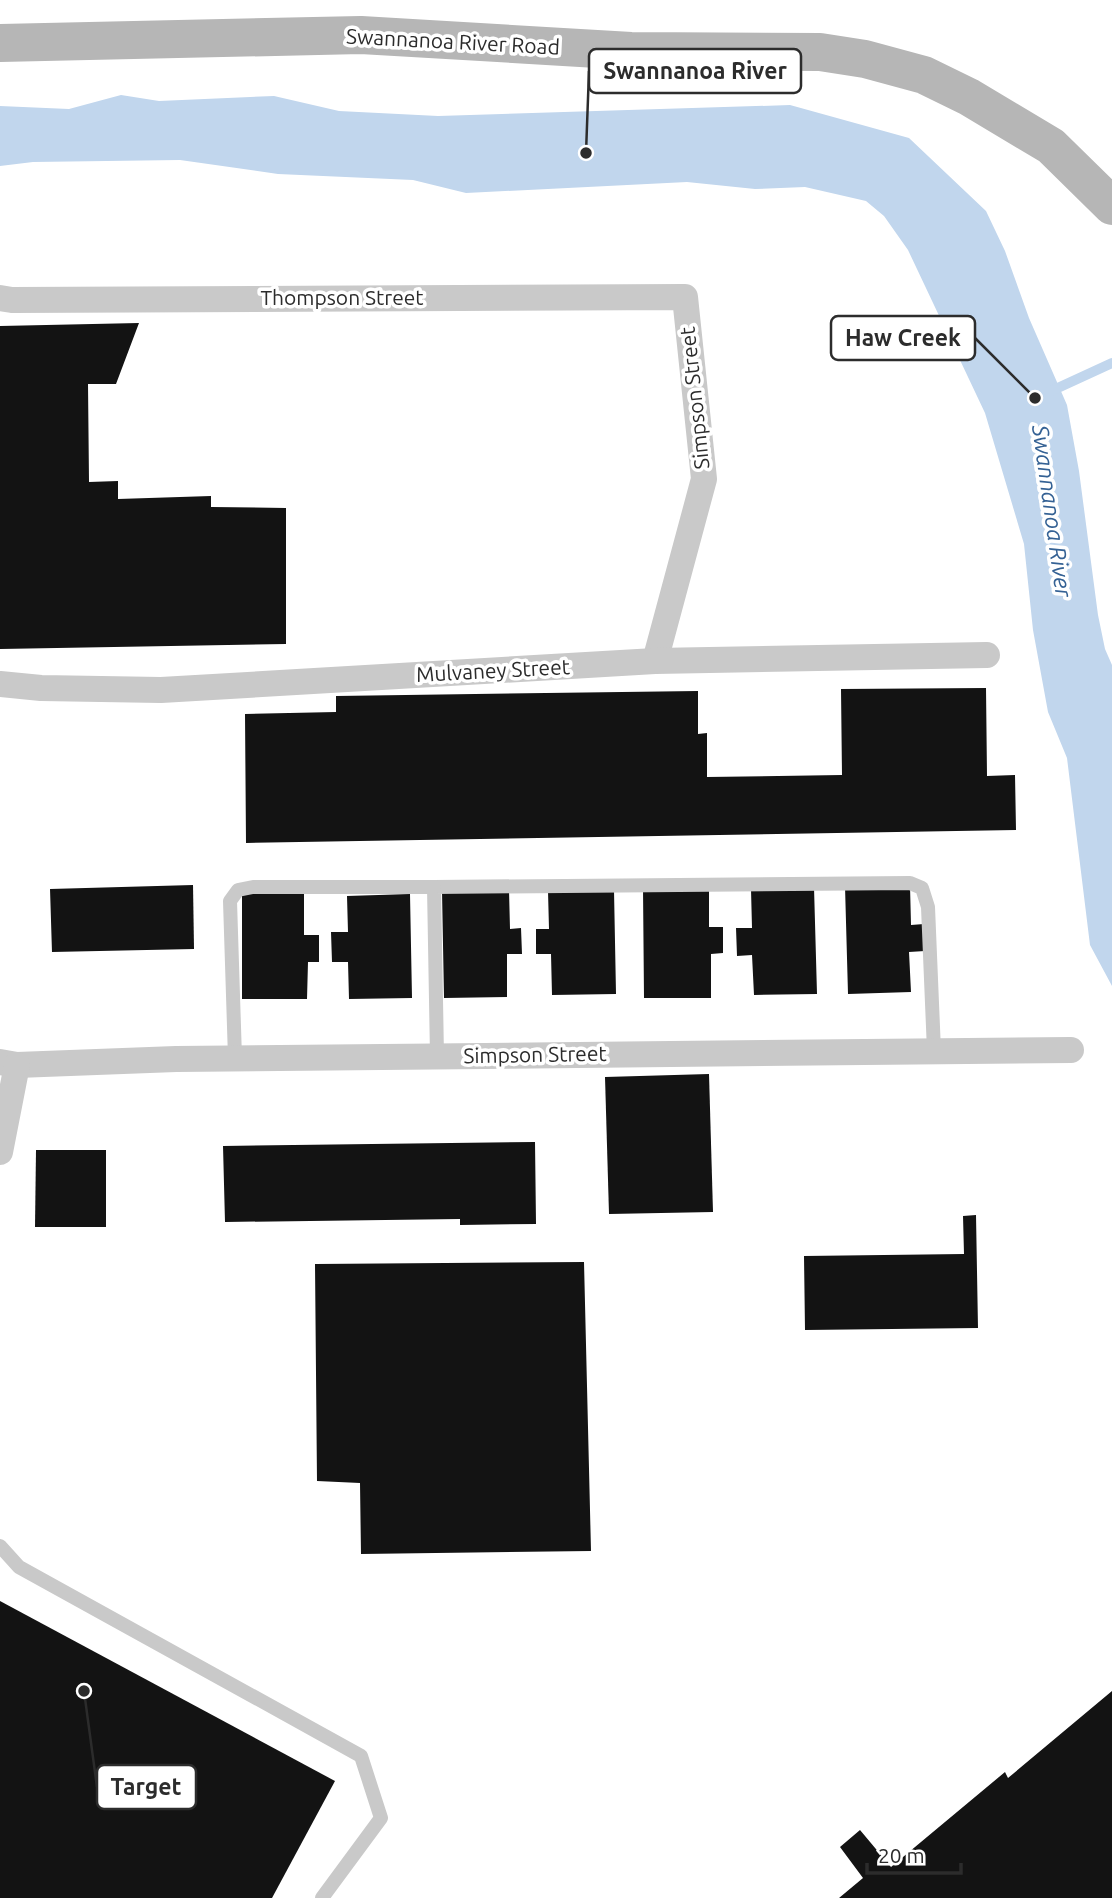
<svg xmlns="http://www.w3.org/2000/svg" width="1112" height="1898" viewBox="0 0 1112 1898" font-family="Ubuntu,sans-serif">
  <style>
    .water { fill: #c1d6ed }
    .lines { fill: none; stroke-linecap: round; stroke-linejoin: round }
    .stream { stroke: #c1d6ed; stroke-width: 10 }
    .building { fill: #131313 }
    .service { stroke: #c9c9c9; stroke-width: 14 }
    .minor { stroke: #c9c9c9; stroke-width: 26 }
    .secondary { stroke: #b6b6b6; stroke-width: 38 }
    .labels { text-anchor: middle; stroke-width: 7; stroke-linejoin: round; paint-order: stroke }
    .street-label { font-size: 21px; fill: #2c2c2c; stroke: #fff }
    .water-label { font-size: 23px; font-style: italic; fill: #346194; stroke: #fff }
    .leader { fill: none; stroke: #2c2c2c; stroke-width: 2.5 }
    .callout-dot { fill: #2c2c2c; stroke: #fff; stroke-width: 2.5 }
    .callout { fill: #fff; stroke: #2c2c2c; stroke-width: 2.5 }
    .callout-label { font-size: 23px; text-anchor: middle; font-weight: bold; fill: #2c2c2c }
  </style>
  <rect width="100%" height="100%" fill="#fff"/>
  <path class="water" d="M121,95L159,101L274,96L339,111L438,116L790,105L909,138L986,211L1005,251L1029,318L1067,405L1079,471L1098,615L1105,649L1112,665V986L1090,945L1067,758L1048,712L1033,630L1024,544L985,413L908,250L884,216L866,201L805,187L755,189L687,182L466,193L413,180L278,174L180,160L33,162L0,166V106L69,109Z"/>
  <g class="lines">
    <path class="stream" d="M1049,392L1112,363"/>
  </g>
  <g class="building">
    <path d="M139,323L116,384H88L89,482L118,481V499L211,496V507L286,508V644L0,649V326Z"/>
    <path d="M986,688L987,776L1015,775L1016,830L246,843L245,714L336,712V696L698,691V734L707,733V777L842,775L841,689Z"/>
    <path d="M193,885L194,949L52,952L50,889Z"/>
    <path d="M910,885L911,925L924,924L925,951L909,952L911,992L848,994L845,886Z"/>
    <path d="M814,887L817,994L754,995L752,955L737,956L736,928H752L751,889Z"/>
    <path d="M643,888H709V927H723V953L711,954V998H644Z"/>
    <path d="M509,890L510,929L521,928L522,954H507V997L444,998L442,891Z"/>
    <path d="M614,890L616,994L552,995L551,954H536V929H549L548,891Z"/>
    <path d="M242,894H304V935H319V962H308L307,999H242Z"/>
    <path d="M410,894L412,998L349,999L348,962H332L331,932H348L347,896Z"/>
    <path d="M709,1074L713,1212L609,1214L605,1077Z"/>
    <path d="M535,1142L536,1224L460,1225V1219L225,1222L223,1146Z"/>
    <path d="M36,1150H106V1227H35Z"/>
    <path d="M976,1215L978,1328L805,1330L804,1256L964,1254L963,1216Z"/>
    <path d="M584,1262L591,1551L361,1554L360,1483L317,1481L315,1264Z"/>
    <path d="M0,1601L335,1781L272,1898H0Z"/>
    <path d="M1112,1691V1898H839L863,1878L840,1847L860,1830L891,1867L1005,1772L1008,1778Z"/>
  </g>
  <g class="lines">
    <g class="service">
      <path d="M437,1056L434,887L910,883L922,888L928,907L934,1051"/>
      <path d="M235,1058L230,901L238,890L253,887H434"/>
      <path d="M0,1546L19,1567L361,1756L381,1818L322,1898"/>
    </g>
    <g class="minor">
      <path d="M0,298L12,300L685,297L704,479L655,661"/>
      <path d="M0,684L41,688L161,690L655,661L987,655"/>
      <path d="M0,1062L17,1065L176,1059L1071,1050"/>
      <path d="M0,1152L17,1065"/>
    </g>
    <path class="secondary" d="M0,43L361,35L631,51L820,52L865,59L924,75L969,97L1051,146L1112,206"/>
  </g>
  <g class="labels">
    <g class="street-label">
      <text transform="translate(453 42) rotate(3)" y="7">Swannanoa River Road</text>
      <text x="342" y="305">Thompson Street</text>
      <text transform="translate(695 398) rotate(-96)" y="7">Simpson Street</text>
      <text transform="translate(493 671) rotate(-3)" y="7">Mulvaney Street</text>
      <text transform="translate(535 1055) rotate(-1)" y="7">Simpson Street</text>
    </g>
    <g class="water-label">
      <text transform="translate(1052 511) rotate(82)" y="8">Swannanoa River</text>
    </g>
  </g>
  <path class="leader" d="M586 153L589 71M1035 398L975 338M84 1691L97 1787"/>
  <g class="callout-dot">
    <circle cx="586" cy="153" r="7"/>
    <circle cx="1035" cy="398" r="7"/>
    <circle cx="84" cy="1691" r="7"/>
  </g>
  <g class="callout">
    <rect x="589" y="49" width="212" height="44" rx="7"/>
    <rect x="831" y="316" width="144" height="44" rx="7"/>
    <rect x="97" y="1765" width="99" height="44" rx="7"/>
  </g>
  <g class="callout-label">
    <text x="695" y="79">Swannanoa River</text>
    <text x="903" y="346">Haw Creek</text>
    <text x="146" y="1795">Target</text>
  </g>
  <path d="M867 1863v10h94v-10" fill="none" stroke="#2c2c2c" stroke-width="3.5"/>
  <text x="878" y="1863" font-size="21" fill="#2c2c2c" stroke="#ffffff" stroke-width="5" paint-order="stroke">20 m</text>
</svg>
